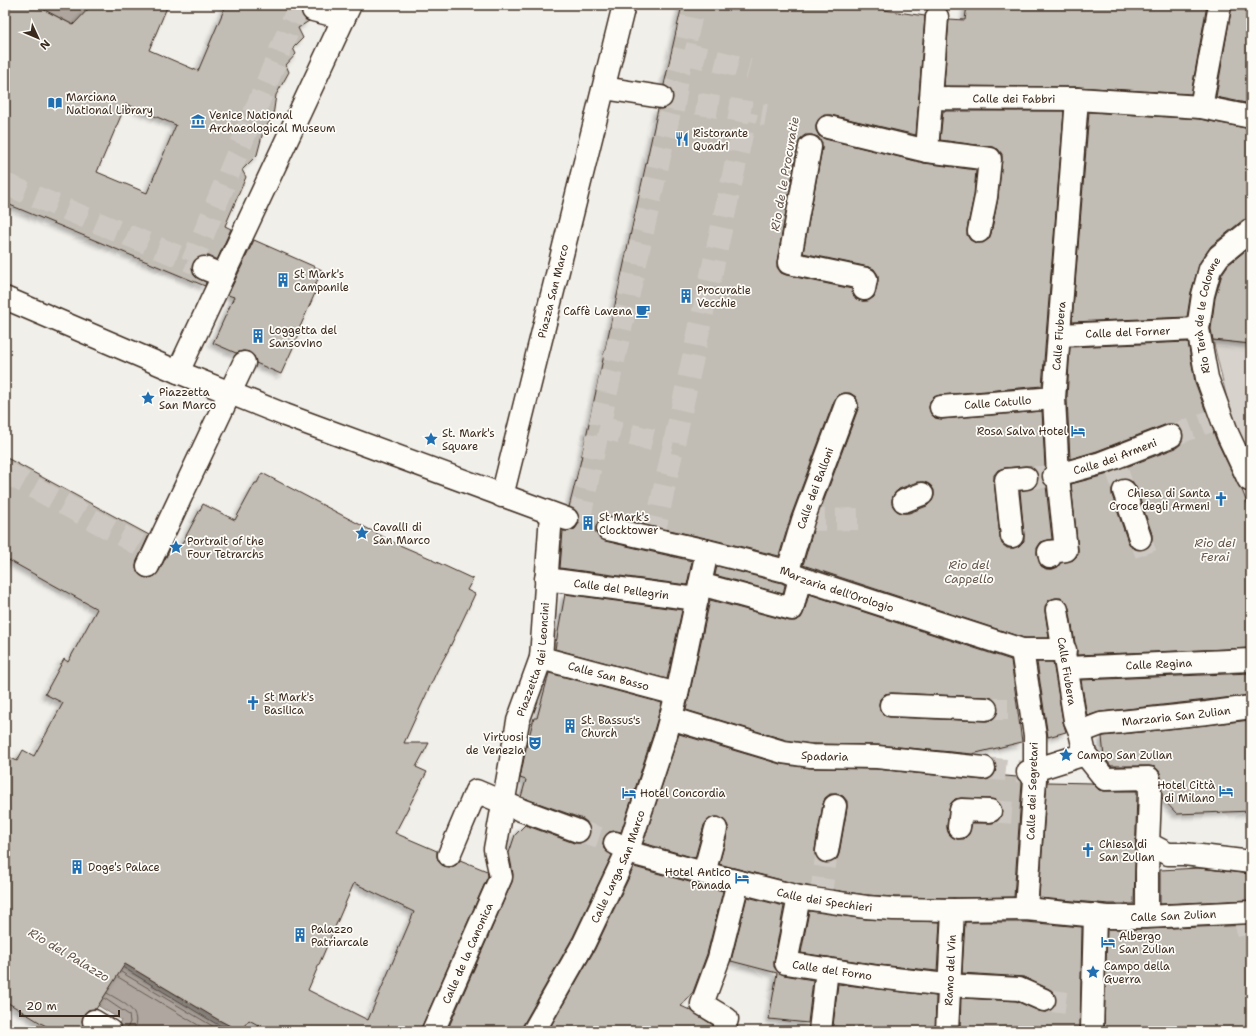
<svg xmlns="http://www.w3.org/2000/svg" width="1256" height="1036" viewBox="0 0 1256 1036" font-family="'Shantell Sans',sans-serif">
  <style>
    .green { fill: #d7d2cc; stroke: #897e75 }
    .water { fill: #aea69f; stroke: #80746b }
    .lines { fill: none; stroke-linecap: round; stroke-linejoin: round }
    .shore { stroke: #695c52; stroke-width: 1 }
    .building { fill: #c1bcb4; stroke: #3b2a1e; fill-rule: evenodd; filter: url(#shadow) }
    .street-tunnel { stroke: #cdc8c1; stroke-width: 22; stroke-dasharray: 22 11; stroke-linecap: butt }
    .street-casing { stroke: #3b2a1e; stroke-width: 25 }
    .street { stroke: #fdfcf7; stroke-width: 22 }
    .labels { text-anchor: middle; stroke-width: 3.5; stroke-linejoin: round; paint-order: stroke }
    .poi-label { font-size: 11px; fill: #3b2a1e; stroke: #fdfcf7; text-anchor: start }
    .street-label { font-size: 11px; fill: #3b2a1e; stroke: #fdfcf7 }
    .water-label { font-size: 12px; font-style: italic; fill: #63554b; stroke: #fdfcf7 }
  </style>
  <defs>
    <filter id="shadow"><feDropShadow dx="-3.5" dy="3.5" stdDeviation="2" flood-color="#0004"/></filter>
  </defs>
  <rect width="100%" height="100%" fill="#f1efea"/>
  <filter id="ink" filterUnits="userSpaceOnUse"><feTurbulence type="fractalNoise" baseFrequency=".025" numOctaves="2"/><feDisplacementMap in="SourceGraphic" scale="8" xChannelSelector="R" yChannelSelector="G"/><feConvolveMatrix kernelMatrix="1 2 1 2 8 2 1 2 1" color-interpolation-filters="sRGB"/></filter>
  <g filter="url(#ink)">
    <path class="green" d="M1213,340L1251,344V464L1235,432Z"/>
    <g class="water">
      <path d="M35,5H91L89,8L125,51Z"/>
      <path d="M5,892L217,1019L240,1031H120L116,1029L121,1020L5,947Z"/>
    </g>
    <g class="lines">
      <g class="shore">
        <path d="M124,968L215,1023L232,1031"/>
        <path d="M121,972L221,1031"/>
        <path d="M118,977L208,1031"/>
        <path d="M107,993C122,1002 144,1011 133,1031"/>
        <path d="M104,998L129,1015L130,1022L126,1031"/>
      </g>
    </g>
    <g class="building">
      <path d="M5,5H35L73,25L92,5H168L149,50L198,71L226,5H302L301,14L304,19L309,21L298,28L303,38L293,48L296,54L286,65L289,72L276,95L273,116L263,132L257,155L242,170L246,177L225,226L231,229L217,260L209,256H202L196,258L192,264V269L194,275L199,279L206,282L205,286L5,203ZM126,104L176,125L147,193L97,172Z"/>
      <path d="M682,5H885L884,10L925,16L916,135L831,115H824L819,119L816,124V130L819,136L825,139L924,163L976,170L974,195L967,229V235L970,240L976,243H983L989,239L991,234L998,198L1002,160V154L998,149L992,147L940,140L943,111H1064L1042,386L940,395L934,397L930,401L929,408L931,414L935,418L942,419L1042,411L1045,467L1042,472V479L1046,486L1052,539L1041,542L1037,548V554L1041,566L1046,569H1053L1058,567L1060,563L1073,560L1078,555V549L1071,484L1105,475L1176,448L1181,444L1183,438L1182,431L1179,426L1173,424H1167L1097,451L1070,459L1067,398L1070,347L1188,342L1195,382L1216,439L1238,485L1242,490L1251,513V648L1077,655V650L1075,643L1069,608L1066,602L1061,598H1055L1049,600L1045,606V612L1049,638H1024L803,565L815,524L858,409V403L856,397L850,393H844L838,395L834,401L791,516L779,556L710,539L611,517H605L599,521L596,527V533L600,538L605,541L692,561L687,585L560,568L563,531H569L575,529L579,523V517L577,511L569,507L580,464L658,109L666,108L671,105L673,99L672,92L669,88L664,85ZM805,135H812L818,137L822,142V149L803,253L869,267L874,269L878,275V281L874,297L868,301H862L856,299L852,293V289L786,275L781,273L777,267V261L798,145L800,139ZM1025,466H1031L1036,470L1038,476V483L1033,488L1020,491L1024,535V541L1019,546L1014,548H1007L1002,544L1000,537L994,481V475L998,470L1004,468ZM1120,479H1127L1132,481L1136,487L1152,534V540L1150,546L1144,550H1137L1132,548L1128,542L1112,495V489L1114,483ZM917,482H924L930,485L934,490V496L932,501L927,506L909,513H902L897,511L892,505V499L894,494L899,489Z"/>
      <path d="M967,5H1207L1191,94L1078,87L944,86L949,19L965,20Z"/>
      <path d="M1232,5H1251V104L1216,97Z"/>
      <path d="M1089,112L1199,119L1251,129V218L1243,220L1211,246L1200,262L1191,292L1187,317L1072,322Z"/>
      <path d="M254,240L322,270L313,290L316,291L300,327L302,328L281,374L256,363L254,356L249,352L243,351L236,353L213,343L234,297L228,295Z"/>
      <path d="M1251,246V344L1213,340L1211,329L1215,298L1222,274L1228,265Z"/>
      <path d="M5,457L149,535L137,561L136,567L138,573L143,577L149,578L155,576L159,571L171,547L174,549L176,547L179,549L203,504L235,520L255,483H257L262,473L395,543L432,559V560L473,579L467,590L475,594L448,651L437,671L404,743H429L416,767L427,772L395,833L437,851V857L439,862L444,866L451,867L456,865L460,860L487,871L488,876L422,1026L421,1031H269L249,1020L240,1031L217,1019L125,964L96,1009L88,1010L84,1014L82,1021L84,1028L82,1031H54L5,1001V755L17,761L23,750L34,756L63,703L45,694L64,659L68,662L97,609L5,558ZM354,883L414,912L368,1020L308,990Z"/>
      <path d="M717,566L782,583L785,585L783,594L715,575Z"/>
      <path d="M565,594L682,610L667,679L555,649Z"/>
      <path d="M809,594L1011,660L1022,742L972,754L878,745L812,744L786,740L686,710L710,600L789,621H795L801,618L804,612ZM892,693L987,697L992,698L997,703L998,710L997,715L992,720L985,721L890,717L885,716L880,711L879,704L880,699L885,694Z"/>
      <path d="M1037,662H1053L1063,722L1066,732L1048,737Z"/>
      <path d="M549,673L662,703L653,734L621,832L615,831L609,832L604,838L603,844L604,849L612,855L573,937L523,1025L522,1031H447L512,882L513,874L509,853L515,835L525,825L574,843H580L586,841L590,835V828L588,823L583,819L521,797L526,780L520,778L526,748L534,718H537Z"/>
      <path d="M1251,673V695L1100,712L1087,716L1081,680Z"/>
      <path d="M1251,720V811L1177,814L1162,798L1161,777L1159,771L1155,767L1149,766H1111L1104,757L1102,737L1104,736Z"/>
      <path d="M679,734L780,764L809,768L876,769L983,780L989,779L994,775L1017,777L1022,783L1014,897L953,898L894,897L867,895L801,885L719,864L728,832V826L725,821L719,817H713L708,820L704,825L695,858L643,843ZM830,794H837L843,796L847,801V808L839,854L837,859L832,863H825L819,860L815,855V849L823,804L825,798ZM961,798L990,799L996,800L1001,805L1002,812L1001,817L996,822L990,823H972L969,834L964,839H957L952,837L948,832L947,826L949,808L951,803L955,799Z"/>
      <path d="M1047,780V782L1092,783L1099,790L1105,791H1137L1134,904H1109L1039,898Z"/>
      <path d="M634,867L723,891L707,954L693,992L681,1006L692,1011L713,1025L714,1031H548L595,949Z"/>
      <path d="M1199,868L1251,874V900L1160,904V870Z"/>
      <path d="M747,897L784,906L774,961V967L778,972L784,975L813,980L808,1023L769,1019L777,973L731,961Z"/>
      <path d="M809,911L865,919L940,922L937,971L880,965L801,953Z"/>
      <path d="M965,922H1025L1082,927L1080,1031H960L961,998L1016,1001L1039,1011L1045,1012L1052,1010L1055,1005L1056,999L1054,993L1049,989L1024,977L962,973Z"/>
      <path d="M1251,925V1031H1104L1107,929H1146Z"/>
      <path d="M838,984L936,996L935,1031H874L833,1026Z"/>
    </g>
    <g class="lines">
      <g class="street-tunnel">
        <path d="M684,53L749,69"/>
        <path d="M664,98L766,115"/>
        <path d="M5,184L192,262L299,5"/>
        <path d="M599,427L673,445"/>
        <path d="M1171,436L1211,421"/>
        <path d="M1115,464L1124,491"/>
        <path d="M5,472L139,545"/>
        <path d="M1026,478L1054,476"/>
        <path d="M803,520L864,519"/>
        <path d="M579,522L599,427L694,5"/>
        <path d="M1140,538L1146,554"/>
        <path d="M653,539L747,112"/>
        <path d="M986,709H1031"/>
        <path d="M984,768L1028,772"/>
        <path d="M990,811L1027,814"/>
        <path d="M578,831L615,843"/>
        <path d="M820,900L827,851"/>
        <path d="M1243,913L1251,945"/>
        <path d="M1044,1000L1076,1004"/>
      </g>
      <defs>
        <g id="street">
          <path d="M313,10L344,18"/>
          <path d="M604,88L661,97"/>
          <path d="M931,98L937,17"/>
          <path d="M1201,107L1220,5"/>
          <path id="s1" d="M828,127L927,151L931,98L1077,99L1201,107L1251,117"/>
          <path d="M810,147L789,263L866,279L864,289"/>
          <path d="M927,151L990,159L986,197L979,231"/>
          <path d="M204,268L223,276"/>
          <path d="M5,298L178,372L285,415L567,519"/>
          <path id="s2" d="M1059,335L1198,329"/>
          <path d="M178,372L350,5"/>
          <path id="s3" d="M941,407L1054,398"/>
          <path id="s4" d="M1054,476L1101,463L1171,436"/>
          <path id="s5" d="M1249,480L1228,435L1207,378L1198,329L1203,295L1210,269L1219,256L1251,230"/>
          <path d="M1124,491L1140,538"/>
          <path id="s6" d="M502,496L624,5"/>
          <path d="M904,501L922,494"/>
          <path id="s7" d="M608,529L707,551L786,571L800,578L1022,650H1065"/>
          <path d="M1012,536L1006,480L1026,478"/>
          <path id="s8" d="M1050,557L1049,552L1066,550L1058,476L1054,398L1077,99"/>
          <path d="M148,566L244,363"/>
          <path id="s9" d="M789,572V567L803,520L846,405"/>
          <path id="s10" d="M546,579L697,599"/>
          <path d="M700,584L792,609L800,578"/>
          <path id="s11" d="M1057,610L1075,720L1080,732L1085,754L1105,779L1149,778L1150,794L1147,870V916"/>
          <path d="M1022,650L1035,735V779L1026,909"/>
          <path id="s12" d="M541,658L677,694"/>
          <path id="s13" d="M1067,668L1251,660"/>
          <path d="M891,705L986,709"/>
          <path id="s14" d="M670,718L783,752L811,756L877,757L984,768"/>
          <path id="s15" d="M1080,732L1101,724L1207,713L1251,707"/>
          <path d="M1028,772L1085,754"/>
          <path d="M959,827L961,810L990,811"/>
          <path id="s16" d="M615,843L638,855L704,873L799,897L866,907L893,909L953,910L1026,909L1108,917H1145L1251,912"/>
          <path d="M1149,844L1168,854H1184L1251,862"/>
          <path d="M827,851L835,806"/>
          <path d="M449,855L476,791L521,810L578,831"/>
          <path d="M704,873L716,829"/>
          <path id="s17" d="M799,897L786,963L878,977L946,985L1019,989L1044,1000"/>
          <path d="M94,1021L110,1031"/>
          <path d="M725,1026L727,1019L702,1004L719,958L738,882"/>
          <path id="s18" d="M433,1031L501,877L495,849L518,721L541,658L551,514"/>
          <path id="s19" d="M534,1031L584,943L628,850L665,738L677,694L707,551"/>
          <path d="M820,1031L827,969"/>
          <path id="s20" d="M947,1031L953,910"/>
          <path d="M1092,1031L1095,915"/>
        </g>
      </defs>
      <use href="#street" class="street-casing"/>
      <use href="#street" class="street"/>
    </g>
  </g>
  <defs>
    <symbol id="library-bare" viewBox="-9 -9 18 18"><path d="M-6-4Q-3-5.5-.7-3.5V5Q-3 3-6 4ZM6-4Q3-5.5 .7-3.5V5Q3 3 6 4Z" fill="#1f6fb2" stroke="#fdfcf7" stroke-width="2.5" paint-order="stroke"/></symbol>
    <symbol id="museum-bare" viewBox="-9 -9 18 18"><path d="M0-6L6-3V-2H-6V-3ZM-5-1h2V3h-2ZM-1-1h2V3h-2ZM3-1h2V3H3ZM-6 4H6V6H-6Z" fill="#1f6fb2" stroke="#fdfcf7" stroke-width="2.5" paint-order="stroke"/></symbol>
    <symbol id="restaurant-bare" viewBox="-9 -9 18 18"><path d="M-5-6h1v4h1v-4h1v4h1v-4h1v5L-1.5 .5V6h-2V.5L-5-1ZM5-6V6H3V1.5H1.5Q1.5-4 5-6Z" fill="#1f6fb2" stroke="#fdfcf7" stroke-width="2.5" paint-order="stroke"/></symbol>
    <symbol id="building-bare" viewBox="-9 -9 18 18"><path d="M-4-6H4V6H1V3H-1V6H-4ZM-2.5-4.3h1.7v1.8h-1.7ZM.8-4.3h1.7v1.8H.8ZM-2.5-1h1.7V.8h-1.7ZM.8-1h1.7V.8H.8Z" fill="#1f6fb2" stroke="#fdfcf7" stroke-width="2.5" paint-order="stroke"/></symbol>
    <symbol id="cafe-bare" viewBox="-9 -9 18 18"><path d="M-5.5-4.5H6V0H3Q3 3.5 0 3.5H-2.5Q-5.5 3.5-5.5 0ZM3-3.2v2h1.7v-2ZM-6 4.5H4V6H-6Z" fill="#1f6fb2" stroke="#fdfcf7" stroke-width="2.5" paint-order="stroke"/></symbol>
    <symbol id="sight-bare" viewBox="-9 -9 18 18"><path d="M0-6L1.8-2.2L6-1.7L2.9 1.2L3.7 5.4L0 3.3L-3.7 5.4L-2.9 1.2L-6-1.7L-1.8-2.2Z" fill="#1f6fb2" stroke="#fdfcf7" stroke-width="2.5" paint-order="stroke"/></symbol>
    <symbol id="hotel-bare" viewBox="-9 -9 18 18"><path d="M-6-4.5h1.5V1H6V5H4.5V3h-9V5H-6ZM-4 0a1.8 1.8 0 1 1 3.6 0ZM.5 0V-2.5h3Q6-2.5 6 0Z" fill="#1f6fb2" stroke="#fdfcf7" stroke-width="2.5" paint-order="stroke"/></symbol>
    <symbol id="church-bare" viewBox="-9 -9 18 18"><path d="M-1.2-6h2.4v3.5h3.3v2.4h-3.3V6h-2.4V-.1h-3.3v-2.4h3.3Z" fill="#1f6fb2" stroke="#fdfcf7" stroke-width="2.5" paint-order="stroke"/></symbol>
    <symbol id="theatre-bare" viewBox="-9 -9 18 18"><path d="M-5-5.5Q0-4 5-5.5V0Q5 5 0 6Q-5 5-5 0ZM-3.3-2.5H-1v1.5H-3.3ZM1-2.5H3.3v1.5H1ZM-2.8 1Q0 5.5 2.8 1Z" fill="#1f6fb2" stroke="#fdfcf7" stroke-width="2.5" paint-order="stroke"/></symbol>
  </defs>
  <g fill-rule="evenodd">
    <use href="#library-bare" x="45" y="93" width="20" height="20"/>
    <use href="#museum-bare" x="188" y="111" width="20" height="20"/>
    <use href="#restaurant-bare" x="672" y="129" width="20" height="20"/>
    <use href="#building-bare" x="273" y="270" width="20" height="20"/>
    <use href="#building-bare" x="676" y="286" width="20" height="20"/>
    <use href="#cafe-bare" x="633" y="301" width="20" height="20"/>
    <use href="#building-bare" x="248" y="326" width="20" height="20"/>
    <use href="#sight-bare" x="138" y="388" width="20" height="20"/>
    <use href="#hotel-bare" x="1068" y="421" width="20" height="20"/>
    <use href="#sight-bare" x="421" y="429" width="20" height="20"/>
    <use href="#church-bare" x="1211" y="489" width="20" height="20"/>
    <use href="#building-bare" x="578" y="513" width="20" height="20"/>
    <use href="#sight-bare" x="352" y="523" width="20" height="20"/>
    <use href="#sight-bare" x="166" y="537" width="20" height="20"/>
    <use href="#church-bare" x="243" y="693" width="20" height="20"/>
    <use href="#building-bare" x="560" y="716" width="20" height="20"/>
    <use href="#theatre-bare" x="525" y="733" width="20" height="20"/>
    <use href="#sight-bare" x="1056" y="745" width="20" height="20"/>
    <use href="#hotel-bare" x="1216" y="781" width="20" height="20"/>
    <use href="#hotel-bare" x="619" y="783" width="20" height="20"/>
    <use href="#church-bare" x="1078" y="840" width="20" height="20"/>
    <use href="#building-bare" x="67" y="857" width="20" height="20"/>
    <use href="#hotel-bare" x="732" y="868" width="20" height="20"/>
    <use href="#building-bare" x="290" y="925" width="20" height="20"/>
    <use href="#hotel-bare" x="1098" y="932" width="20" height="20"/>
    <use href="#sight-bare" x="1083" y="962" width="20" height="20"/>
  </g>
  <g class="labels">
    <g class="poi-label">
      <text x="66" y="101">Marciana<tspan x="66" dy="13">National Library</tspan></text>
      <text x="209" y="119">Venice National<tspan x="209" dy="13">Archaeological Museum</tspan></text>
      <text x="693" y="137">Ristorante<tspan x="693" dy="13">Quadri</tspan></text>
      <text x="294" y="278">St Mark's<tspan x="294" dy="13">Campanile</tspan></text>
      <text x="697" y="294">Procuratie<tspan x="697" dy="13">Vecchie</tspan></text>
      <text x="632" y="315" text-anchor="end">Caffè Lavena</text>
      <text x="269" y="334">Loggetta del<tspan x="269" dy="13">Sansovino</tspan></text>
      <text x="159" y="396">Piazzetta<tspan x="159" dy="13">San Marco</tspan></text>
      <text x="1067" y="435" text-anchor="end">Rosa Salva Hotel</text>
      <text x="442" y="437">St. Mark's<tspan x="442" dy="13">Square</tspan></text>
      <text x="1210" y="497" text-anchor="end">Chiesa di Santa<tspan x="1210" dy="13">Croce degli Armeni</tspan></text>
      <text x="599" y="521">St Mark's<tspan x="599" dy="13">Clocktower</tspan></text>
      <text x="373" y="531">Cavalli di<tspan x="373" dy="13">San Marco</tspan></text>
      <text x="187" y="545">Portrait of the<tspan x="187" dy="13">Four Tetrarchs</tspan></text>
      <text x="264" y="701">St Mark's<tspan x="264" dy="13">Basilica</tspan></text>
      <text x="581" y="724">St. Bassus's<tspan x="581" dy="13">Church</tspan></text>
      <text x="524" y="741" text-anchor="end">Virtuosi<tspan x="524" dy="13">de Venezia</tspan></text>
      <text x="1077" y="759">Campo San Zulian</text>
      <text x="1215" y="789" text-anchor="end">Hotel Città<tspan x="1215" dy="13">di Milano</tspan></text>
      <text x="640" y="797">Hotel Concordia</text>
      <text x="1099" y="848">Chiesa di<tspan x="1099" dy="13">San Zulian</tspan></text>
      <text x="88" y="871">Doge's Palace</text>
      <text x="731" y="876" text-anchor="end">Hotel Antico<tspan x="731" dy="13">Panada</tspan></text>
      <text x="311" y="933">Palazzo<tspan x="311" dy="13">Patriarcale</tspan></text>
      <text x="1119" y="940">Albergo<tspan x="1119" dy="13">San Zulian</tspan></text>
      <text x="1104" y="970">Campo della<tspan x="1104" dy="13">Guerra</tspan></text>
    </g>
    <g class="street-label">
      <text dy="4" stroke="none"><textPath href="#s1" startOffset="238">Calle dei Fabbri</textPath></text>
      <text dy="4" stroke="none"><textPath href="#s6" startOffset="211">Piazza San Marco</textPath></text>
      <text dy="4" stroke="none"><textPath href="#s5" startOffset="175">Rio Terà de le Colonne</textPath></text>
      <text dy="4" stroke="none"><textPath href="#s2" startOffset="69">Calle del Forner</textPath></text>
      <text dy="4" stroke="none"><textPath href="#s8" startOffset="237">Calle Fiubera</textPath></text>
      <text dy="4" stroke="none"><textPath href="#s3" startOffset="57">Calle Catullo</textPath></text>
      <text dy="4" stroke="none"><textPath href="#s4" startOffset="64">Calle dei Armeni</textPath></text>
      <text dy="4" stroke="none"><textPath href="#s9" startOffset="88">Calle dei Balloni</textPath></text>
      <text dy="4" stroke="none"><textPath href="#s10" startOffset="76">Calle del Pellegrin</textPath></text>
      <text dy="4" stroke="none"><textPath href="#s7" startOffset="237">Marzaria dell'Orologio</textPath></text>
      <text dy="4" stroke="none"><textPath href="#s18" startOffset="391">Piazzetta dei Leoncini</textPath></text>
      <text dy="4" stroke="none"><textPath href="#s13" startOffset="92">Calle Regina</textPath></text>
      <text dy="4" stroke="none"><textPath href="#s11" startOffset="62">Calle Fiubera</textPath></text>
      <text dy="4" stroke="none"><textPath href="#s12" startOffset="70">Calle San Basso</textPath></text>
      <text dy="4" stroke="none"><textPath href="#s15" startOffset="98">Marzaria San Zulian</textPath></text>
      <text dy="4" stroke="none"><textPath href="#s14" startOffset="160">Spadaria</textPath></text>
      <text transform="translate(1032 791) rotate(-88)" y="4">Calle dei Segretari</text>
      <text dy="4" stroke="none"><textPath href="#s19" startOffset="185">Calle Larga San Marco</textPath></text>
      <text dy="4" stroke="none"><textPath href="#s16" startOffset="218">Calle dei Spechieri</textPath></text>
      <text dy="4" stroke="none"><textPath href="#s16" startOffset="568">Calle San Zulian</textPath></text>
      <text dy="4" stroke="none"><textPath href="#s18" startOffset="85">Calle de la Canonica</textPath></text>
      <text dy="4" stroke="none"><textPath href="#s17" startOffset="114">Calle del Forno</textPath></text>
      <text dy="4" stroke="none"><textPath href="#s20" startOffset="61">Ramo del Vin</textPath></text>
    </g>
    <g class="water-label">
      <text transform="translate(785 174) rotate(-80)" y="4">Rio de le Procuratie</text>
      <text x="1215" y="547">Rio dei<tspan x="1215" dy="14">Ferai</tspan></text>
      <text x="969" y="569">Rio del<tspan x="969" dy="14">Cappello</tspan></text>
      <text transform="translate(69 955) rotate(31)" y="4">Rio del Palazzo</text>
    </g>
  </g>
  <rect width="1256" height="1036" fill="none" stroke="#fdfcf7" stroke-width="20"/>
  <rect x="10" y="10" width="1236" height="1016" fill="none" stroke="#3b2a1e" stroke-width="1.5" filter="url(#ink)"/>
  <g transform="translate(38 38) rotate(134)" stroke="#fdfcf7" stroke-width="3" paint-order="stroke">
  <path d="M0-3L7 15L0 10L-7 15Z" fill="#3b2a1e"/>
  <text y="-6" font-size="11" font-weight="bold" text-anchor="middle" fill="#3b2a1e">N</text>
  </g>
  <path d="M20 1010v6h99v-6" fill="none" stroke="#3b2a1e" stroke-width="2"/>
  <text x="26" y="1010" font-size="12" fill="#3b2a1e" stroke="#fdfcf7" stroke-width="3" paint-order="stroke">20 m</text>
</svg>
